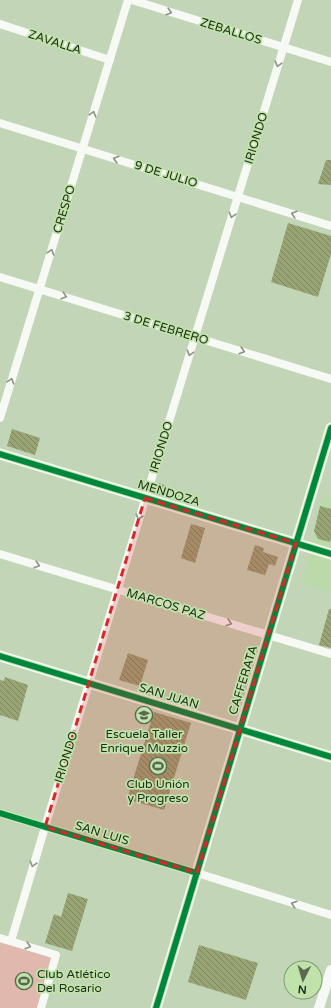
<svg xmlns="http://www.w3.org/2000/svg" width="331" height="1008" viewBox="0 0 331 1008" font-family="'Varela Round',sans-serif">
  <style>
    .built { fill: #bbd9a9 }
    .grass { fill: #e0b8ae }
    .building { fill: url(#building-back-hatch) }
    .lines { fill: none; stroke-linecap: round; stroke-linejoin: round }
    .minor { stroke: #f6f9f4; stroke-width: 8 }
    .tertiary { stroke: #f6f9f4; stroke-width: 10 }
    .secondary { stroke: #f6f9f4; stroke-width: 11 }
    .cycleway-casing { stroke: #bfe3aa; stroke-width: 8 }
    .cycleway { stroke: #00873e; stroke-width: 6 }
    .oneway { stroke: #8c9486 }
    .marked { fill: #d62828; fill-opacity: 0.2; stroke: #d62828; stroke-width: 3; stroke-dasharray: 8 5; stroke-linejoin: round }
    .labels { text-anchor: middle; stroke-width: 3.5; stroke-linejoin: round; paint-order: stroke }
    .street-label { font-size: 12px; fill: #223019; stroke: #bfe3aa }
    .poi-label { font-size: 12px; fill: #223019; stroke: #bfe3aa }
  </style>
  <defs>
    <pattern id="building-back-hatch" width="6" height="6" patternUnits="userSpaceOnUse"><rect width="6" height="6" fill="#99a475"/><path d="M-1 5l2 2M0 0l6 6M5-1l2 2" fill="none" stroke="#7c865f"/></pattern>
  </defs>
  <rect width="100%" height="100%" fill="#c2d6b7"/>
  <path class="built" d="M324,496L331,498V593L302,584Z"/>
  <path class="grass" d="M0,938L56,955L41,1008H0Z"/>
  <g class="building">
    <path d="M326,160H331V185L318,184Z"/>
    <path d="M288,223L331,236V254L318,297L271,282Z"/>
    <path d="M12,429L40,438L35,455L7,446Z"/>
    <path d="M159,483L167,486L163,496L156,494Z"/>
    <path d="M320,506L331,509V538L330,542L318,539L314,531Z"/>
    <path d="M191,524L205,528L195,563L181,558Z"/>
    <path d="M255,545L264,548L263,552L278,557L275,566L269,564L265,575L247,570Z"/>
    <path d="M329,609H331V648L319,645Z"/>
    <path d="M128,653L148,660L140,686L119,680Z"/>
    <path d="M5,677L28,685L18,721L0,715V680L4,681Z"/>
    <path d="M154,712L191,723L164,810L127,799Z"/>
    <path d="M68,893L88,899L72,951L45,943L54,914L61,917Z"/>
    <path d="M199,945L258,963L246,1000L188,982Z"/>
  </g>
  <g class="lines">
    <g class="minor">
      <path d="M132,0L331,62"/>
      <path d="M0,24L110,60"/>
      <path d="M0,123L331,226"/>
      <path d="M0,277L331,379"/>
      <path d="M0,418L128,0"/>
      <path d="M0,554L331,654"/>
      <path d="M0,813L197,873L331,915"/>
      <path d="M0,938L56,955L41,1008"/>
      <path d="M11,941L45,827L298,0"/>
    </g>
    <path class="tertiary" d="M319,1008L331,970"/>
    <g class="secondary">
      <path d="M0,454L331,554"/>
      <path d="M0,656L331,757"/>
      <path d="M156,1008L331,428"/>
    </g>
    <defs>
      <g id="cycleway">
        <path d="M0,454L331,554"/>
        <path d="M0,656L331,757"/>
        <path d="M0,813L197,873"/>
        <path d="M156,1008L331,428"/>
      </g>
    </defs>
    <use href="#cycleway" class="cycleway-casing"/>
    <use href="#cycleway" class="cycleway"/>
  </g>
  <defs><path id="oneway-chevron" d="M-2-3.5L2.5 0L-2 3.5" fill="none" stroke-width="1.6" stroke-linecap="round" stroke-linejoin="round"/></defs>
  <g class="oneway">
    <use href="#oneway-chevron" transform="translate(169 12) rotate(17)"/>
    <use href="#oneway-chevron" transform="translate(278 64) rotate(107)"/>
    <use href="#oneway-chevron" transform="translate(93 114) rotate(-73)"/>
    <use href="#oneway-chevron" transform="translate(116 159) rotate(-163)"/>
    <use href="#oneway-chevron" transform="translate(294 214) rotate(-163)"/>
    <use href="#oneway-chevron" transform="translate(232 215) rotate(107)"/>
    <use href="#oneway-chevron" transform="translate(51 252) rotate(-73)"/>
    <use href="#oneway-chevron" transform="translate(64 296) rotate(17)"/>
    <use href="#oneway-chevron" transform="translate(242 351) rotate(17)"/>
    <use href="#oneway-chevron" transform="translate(190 353) rotate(107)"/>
    <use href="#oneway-chevron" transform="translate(11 381) rotate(-73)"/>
    <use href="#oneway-chevron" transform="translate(139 517) rotate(107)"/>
    <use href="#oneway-chevron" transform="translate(37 565) rotate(17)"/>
    <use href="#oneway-chevron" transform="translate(229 623) rotate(17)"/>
    <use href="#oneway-chevron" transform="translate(33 864) rotate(107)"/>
    <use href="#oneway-chevron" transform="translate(294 904) rotate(-162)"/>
    <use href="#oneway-chevron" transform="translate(28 946) rotate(17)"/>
  </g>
  <path class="marked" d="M145,498L296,543L197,873L45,827Z"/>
  <defs>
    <symbol id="university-ring" viewBox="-11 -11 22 22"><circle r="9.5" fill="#bfe3aa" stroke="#5a6a50" stroke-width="1.5"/><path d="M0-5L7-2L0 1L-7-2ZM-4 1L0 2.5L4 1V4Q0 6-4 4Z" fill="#5a6a50"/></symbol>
    <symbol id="stadium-ring" viewBox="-11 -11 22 22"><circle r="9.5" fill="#bfe3aa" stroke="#5a6a50" stroke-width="1.5"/><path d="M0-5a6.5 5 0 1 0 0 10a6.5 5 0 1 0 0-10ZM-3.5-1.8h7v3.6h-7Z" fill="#5a6a50"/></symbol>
  </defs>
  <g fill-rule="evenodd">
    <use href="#university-ring" x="134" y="705" width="20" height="20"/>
    <use href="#stadium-ring" x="148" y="756" width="20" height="20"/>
    <use href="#stadium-ring" x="14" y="971" width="20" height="20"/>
  </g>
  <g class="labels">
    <g class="street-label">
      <text transform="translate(231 31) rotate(17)" y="4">ZEBALLOS</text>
      <text transform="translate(55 42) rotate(18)" y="4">ZAVALLA</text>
      <text transform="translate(256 138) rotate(-73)" y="4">IRIONDO</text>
      <text transform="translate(166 174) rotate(17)" y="4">9 DE JULIO</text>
      <text transform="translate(64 209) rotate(-73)" y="4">CRESPO</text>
      <text transform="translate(166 328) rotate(17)" y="4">3 DE FEBRERO</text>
      <text transform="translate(161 447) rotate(-73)" y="4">IRIONDO</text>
      <text transform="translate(169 493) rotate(17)" y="4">MENDOZA</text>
      <text transform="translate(166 604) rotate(17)" y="4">MARCOS PAZ</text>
      <text transform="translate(243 680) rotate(-73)" y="4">CAFFERATA</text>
      <text transform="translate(169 696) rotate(17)" y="4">SAN JUAN</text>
      <text transform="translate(66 757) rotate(-73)" y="4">IRIONDO</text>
      <text transform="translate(102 833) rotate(17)" y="4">SAN LUIS</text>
    </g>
    <g class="poi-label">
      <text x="144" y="738">Escuela Taller<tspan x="144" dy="14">Enrique Muzzio</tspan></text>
      <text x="158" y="788">Club Unión<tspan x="158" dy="14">y Progreso</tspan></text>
      <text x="37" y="978" text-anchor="start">Club Atlético<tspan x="37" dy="14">Del Rosario</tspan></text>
    </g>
  </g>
  <g transform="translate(303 980) rotate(185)"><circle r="19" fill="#bfe3aa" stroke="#809b70"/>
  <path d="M0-3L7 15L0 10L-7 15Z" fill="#5a6a50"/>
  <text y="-6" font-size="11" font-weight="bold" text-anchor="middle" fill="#223019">N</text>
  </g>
</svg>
